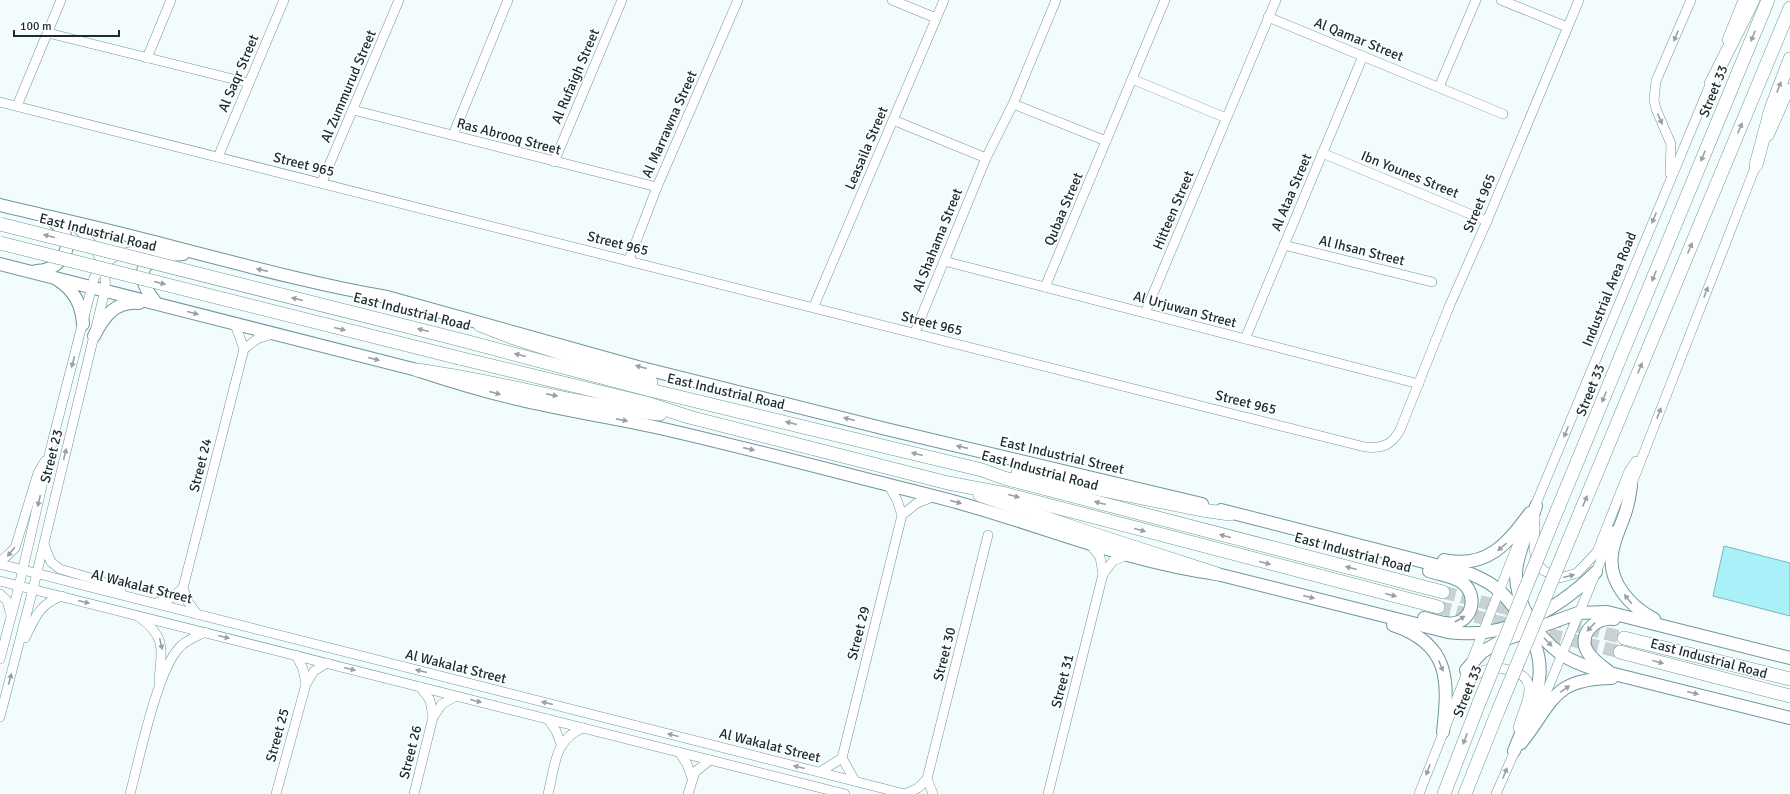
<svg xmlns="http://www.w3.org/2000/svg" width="1790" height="794" viewBox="0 0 1790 794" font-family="Signika,sans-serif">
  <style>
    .water { fill: #a8f1f8; stroke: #7eb6bb }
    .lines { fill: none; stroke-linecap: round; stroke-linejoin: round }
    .highway-tunnel { stroke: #c8d2d4; stroke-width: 13; stroke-dasharray: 13 6; stroke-linecap: butt }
    .minor-casing { stroke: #6d979a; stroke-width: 10 }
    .major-casing { stroke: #6d979a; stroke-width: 14 }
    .highway-casing { stroke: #6d979a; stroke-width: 14 }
    .minor { stroke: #fff; stroke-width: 9 }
    .major { stroke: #fff; stroke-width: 12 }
    .highway { stroke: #fff; stroke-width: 13 }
    .highway-bridge-casing { stroke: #6d979a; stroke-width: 14; stroke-linecap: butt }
    .highway-bridge { stroke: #fff; stroke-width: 13 }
    .oneway { fill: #98a0a1 }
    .labels { text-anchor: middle; stroke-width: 3; stroke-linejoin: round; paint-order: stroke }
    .street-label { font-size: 14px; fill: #1b2c2e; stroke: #fff }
  </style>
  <rect width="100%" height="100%" fill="#f3fcfd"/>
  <path class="water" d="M1724,546L1790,563V616L1713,596Z"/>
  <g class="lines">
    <g class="highway-tunnel">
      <path d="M1443,592L1525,613"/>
      <path d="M1438,607L1620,652"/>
      <path d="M1550,619L1624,638"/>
    </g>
    <defs>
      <g id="minor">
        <path d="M892,0L936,18"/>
        <path d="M1501,0L1567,27"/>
        <path d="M1268,17L1503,114"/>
        <path d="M48,33L249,83"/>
        <path d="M1727,40L1743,0"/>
        <path d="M147,58L171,0"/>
        <path d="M1132,79L1226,118"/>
        <path d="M1439,87L1476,0"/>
        <path d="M0,102L1241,416L1365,447C1382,449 1392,445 1400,430L1449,307L1487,221L1579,0"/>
        <path d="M1013,104L1106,141"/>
        <path d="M17,106L61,0"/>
        <path d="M353,110L657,187"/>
        <path d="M893,120L986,158"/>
        <path d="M453,135L508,0"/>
        <path d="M1769,136L1790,88"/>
        <path d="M1322,153L1487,221"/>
        <path d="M218,157L284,0"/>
        <path d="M554,162L622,0"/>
        <path d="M1670,173L1671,144L1656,109L1654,100L1656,81L1691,0"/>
        <path d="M322,182L399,0"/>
        <path d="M1284,245L1432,282"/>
        <path d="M629,260L657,187L738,0"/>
        <path d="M944,261L1419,384"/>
        <path d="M1045,287L1165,0"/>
        <path d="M814,306L944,0"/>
        <path d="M1145,313L1276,0"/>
        <path d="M915,332L986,158L1013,104L1056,0"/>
        <path d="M1245,339L1363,56"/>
        <path d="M244,349L257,339L272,334"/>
        <path d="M1629,491L1758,160"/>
        <path d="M1533,511L1712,80"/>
        <path d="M902,515L917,503L935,496"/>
        <path d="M1535,517L1534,550L1538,565L1544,571L1560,578L1577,573L1597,552L1629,471L1636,461"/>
        <path d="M44,545L51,562L60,569L101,581L121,591"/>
        <path d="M0,562L15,548L38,473L45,461"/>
        <path d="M0,564L905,794"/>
        <path d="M1103,574L1113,561L1127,555"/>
        <path d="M0,581L845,794"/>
        <path d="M0,594L7,601L11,615"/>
        <path d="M156,603L171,598L183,588"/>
        <path d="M197,614L188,602L183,588L244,349L235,324"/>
        <path d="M139,617C168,638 161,651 159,681"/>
        <path d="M25,638C35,618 39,604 62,596"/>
        <path d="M296,655L303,669L306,684"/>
        <path d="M0,659L19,586L50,451L94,278C112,246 142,249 174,252"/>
        <path d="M420,687L430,700L433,717"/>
        <path d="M1462,693C1468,684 1474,674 1485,670C1497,665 1527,670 1529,687C1530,700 1521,715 1518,728"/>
        <path d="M0,717L33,589L105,290C108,263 92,238 70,223"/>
        <path d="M1533,718L1548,688L1613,531"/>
        <path d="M548,719L556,731L561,744"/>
        <path d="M679,752L687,764L692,778"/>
        <path d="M842,758L855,781"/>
        <path d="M820,772L842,758L902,515L897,500L889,486"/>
        <path d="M927,779L933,794"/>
        <path d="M130,794C139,760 157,671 179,648C185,640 196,637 205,632"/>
        <path d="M276,794L306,684L314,671L327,663"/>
        <path d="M414,794L433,717L442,704L456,696"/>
        <path d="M548,794C555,767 554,739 583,728"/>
        <path d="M688,794L695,772L710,760"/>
        <path d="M905,794L918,788L927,779L988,535"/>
        <path d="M1048,794L1103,574L1100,557L1090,544"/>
        <path d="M1419,794L1519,541"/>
        <path d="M1496,794L1517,746"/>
      </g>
      <g id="major">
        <path d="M0,205C50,217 101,228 150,241C229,261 307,283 387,297L638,367L886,429L1202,504"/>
        <path d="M0,264L417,370C450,381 483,391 517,399C562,410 609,417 655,427C748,448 840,473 933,496C1028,519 1119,561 1217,574L1448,632C1505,640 1556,611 1596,572"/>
        <path d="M36,271C54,271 73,255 65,235C62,228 56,223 50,218"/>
        <path d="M58,280C74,290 82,306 83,324"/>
        <path d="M156,303C129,269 145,256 183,254"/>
        <path d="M94,336C104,316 115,301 139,303"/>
        <path d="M1631,486C1630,493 1629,500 1627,507C1623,523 1614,537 1612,554C1608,583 1631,607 1654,619"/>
        <path d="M1536,506C1530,525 1521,545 1517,564C1511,597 1535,636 1561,654C1571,661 1582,665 1594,669L1790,718"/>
        <path d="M1221,510L1471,574C1495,584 1504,593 1519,614C1557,669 1535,696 1514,751"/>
        <path d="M1444,560C1487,569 1507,544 1530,513"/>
        <path d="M1424,618C1434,620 1445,625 1455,623C1473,619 1477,596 1464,584C1455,576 1440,575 1429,571"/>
        <path d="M1393,625C1450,644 1449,680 1443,732"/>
        <path d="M1466,670L1482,652L1501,641L1578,613L1607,612L1790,658"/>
        <path d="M1608,671C1600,665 1590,658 1586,649C1579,631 1598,617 1614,619"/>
        <path d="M1521,743C1554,702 1551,679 1612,678"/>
      </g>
      <g id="highway">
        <path d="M1711,84L1753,0"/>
        <path d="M1756,165L1771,109L1790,59"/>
        <path d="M480,325L511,337L651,382"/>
        <path d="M461,340L650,390L982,470L1004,478L1443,592"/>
        <path d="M459,358L646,403L689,417L948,483L1006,494L1438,607"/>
        <path d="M417,370C498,381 578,405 660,414"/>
        <path d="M1018,473L1202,510L1230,514"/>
        <path d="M980,495L1087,532L1217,574"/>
        <path d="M1549,530L1768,0"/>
        <path d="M1570,537L1790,8"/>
        <path d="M1624,638L1790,679"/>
        <path d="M1620,652L1790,696"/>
        <path d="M1444,794L1479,703"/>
        <path d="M1465,794L1498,711"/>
      </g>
    </defs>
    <use href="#minor" class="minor-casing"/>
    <use href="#major" class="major-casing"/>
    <use href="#highway" class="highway-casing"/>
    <use href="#minor" class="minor"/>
    <use href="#major" class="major"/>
    <use href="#highway" class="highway"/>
    <defs>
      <g id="highway-bridge">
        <path d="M0,224L461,340"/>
        <path d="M0,243L459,358"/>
        <path d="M1479,703L1549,530"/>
        <path d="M1498,711L1570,537"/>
      </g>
    </defs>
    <use href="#highway-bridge" class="highway-bridge-casing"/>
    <use href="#highway-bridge" class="highway-bridge"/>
  </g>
  <defs><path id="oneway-solid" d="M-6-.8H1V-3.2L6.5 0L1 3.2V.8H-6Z"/></defs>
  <g class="oneway">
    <use href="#oneway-solid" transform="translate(1676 36) rotate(113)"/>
    <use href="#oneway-solid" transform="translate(1753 36) rotate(112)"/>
    <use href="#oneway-solid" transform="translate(1779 87) rotate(-69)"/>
    <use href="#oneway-solid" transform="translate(1660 119) rotate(66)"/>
    <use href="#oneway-solid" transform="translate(1740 128) rotate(-67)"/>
    <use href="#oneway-solid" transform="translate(1703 156) rotate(112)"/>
    <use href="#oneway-solid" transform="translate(1654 218) rotate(113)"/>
    <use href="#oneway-solid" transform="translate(49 236) rotate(-166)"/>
    <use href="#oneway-solid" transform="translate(1690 248) rotate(-67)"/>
    <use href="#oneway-solid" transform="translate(262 270) rotate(-167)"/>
    <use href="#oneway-solid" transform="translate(1654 276) rotate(112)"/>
    <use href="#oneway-solid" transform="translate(160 283) rotate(14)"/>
    <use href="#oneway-solid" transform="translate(1706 292) rotate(-69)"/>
    <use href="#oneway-solid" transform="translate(297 299) rotate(-166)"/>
    <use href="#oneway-solid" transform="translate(193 313) rotate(15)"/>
    <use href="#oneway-solid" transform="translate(340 329) rotate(14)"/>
    <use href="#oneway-solid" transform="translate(423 330) rotate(-166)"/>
    <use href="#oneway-solid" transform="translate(520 355) rotate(-165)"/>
    <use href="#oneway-solid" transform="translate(374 359) rotate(14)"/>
    <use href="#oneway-solid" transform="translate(73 362) rotate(105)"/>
    <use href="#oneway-solid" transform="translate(641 367) rotate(-165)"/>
    <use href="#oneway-solid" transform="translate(1640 368) rotate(-67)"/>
    <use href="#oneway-solid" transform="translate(495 393) rotate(15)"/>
    <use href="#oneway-solid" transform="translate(552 395) rotate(11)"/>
    <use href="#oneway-solid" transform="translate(1604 397) rotate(112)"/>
    <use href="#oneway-solid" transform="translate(1659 413) rotate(-69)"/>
    <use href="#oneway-solid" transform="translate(849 419) rotate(-166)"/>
    <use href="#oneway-solid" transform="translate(622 420) rotate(11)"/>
    <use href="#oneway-solid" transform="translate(791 423) rotate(-166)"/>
    <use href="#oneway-solid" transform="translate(1566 432) rotate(112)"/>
    <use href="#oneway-solid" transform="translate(962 447) rotate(-167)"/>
    <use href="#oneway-solid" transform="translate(749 449) rotate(13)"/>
    <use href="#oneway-solid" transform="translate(65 454) rotate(-76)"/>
    <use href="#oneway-solid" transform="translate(917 454) rotate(-166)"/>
    <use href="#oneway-solid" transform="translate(1014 496) rotate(15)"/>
    <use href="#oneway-solid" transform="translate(39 501) rotate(103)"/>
    <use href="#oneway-solid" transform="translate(1585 501) rotate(-67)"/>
    <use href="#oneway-solid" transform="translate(956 502) rotate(15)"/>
    <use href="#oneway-solid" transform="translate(1100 503) rotate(-165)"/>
    <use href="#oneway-solid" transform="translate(1140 530) rotate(15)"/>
    <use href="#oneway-solid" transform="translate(1225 536) rotate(-165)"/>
    <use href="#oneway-solid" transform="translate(1502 547) rotate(140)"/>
    <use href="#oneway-solid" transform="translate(11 552) rotate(129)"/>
    <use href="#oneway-solid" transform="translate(1265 563) rotate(14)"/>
    <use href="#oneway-solid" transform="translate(1351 568) rotate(-165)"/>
    <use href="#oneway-solid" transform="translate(1569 576) rotate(-14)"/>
    <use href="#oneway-solid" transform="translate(1391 595) rotate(14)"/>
    <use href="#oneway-solid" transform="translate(1309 597) rotate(14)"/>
    <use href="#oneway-solid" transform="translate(1628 599) rotate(-129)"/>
    <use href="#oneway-solid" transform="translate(84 602) rotate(14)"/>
    <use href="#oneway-solid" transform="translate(1460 619) rotate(-30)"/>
    <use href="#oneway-solid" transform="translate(1591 627) rotate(133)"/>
    <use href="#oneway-solid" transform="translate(224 637) rotate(14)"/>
    <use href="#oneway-solid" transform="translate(1548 642) rotate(46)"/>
    <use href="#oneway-solid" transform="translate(161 644) rotate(77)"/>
    <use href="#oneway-solid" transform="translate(1658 662) rotate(15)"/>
    <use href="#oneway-solid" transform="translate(1441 666) rotate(68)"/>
    <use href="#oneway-solid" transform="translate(350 669) rotate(14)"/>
    <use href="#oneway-solid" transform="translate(421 671) rotate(-166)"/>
    <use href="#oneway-solid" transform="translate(10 679) rotate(-75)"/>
    <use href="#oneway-solid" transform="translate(1565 689) rotate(-35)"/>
    <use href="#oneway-solid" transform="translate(1693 693) rotate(14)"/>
    <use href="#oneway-solid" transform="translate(476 701) rotate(14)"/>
    <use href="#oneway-solid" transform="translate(547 703) rotate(-166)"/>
    <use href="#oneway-solid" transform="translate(673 735) rotate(-166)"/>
    <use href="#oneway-solid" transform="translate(1465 739) rotate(111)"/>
    <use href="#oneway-solid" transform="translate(799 767) rotate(-166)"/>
    <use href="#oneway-solid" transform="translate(1428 770) rotate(111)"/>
    <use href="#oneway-solid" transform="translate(1505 773) rotate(-68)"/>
  </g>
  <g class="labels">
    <g class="street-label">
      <text transform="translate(1359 39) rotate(22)" y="5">Al Qamar Street</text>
      <text transform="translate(238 73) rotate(-67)" y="5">Al Saqr Street</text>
      <text transform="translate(575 76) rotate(-67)" y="5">Al Rufaigh Street</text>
      <text transform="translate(348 86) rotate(-67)" y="5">Al Zummurud Street</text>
      <text transform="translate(1713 91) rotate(-68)" y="5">Street 33</text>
      <text transform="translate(669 124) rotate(-66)" y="5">Al Marrawna Street</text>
      <text transform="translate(509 136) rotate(15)" y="5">Ras Abrooq Street</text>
      <text transform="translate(866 148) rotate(-67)" y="5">Leasaila Street</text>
      <text transform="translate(304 164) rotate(14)" y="5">Street 965</text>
      <text transform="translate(1410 174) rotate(22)" y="5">Ibn Younes Street</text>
      <text transform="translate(1291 192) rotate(-67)" y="5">Al Ataa Street</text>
      <text transform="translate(1479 203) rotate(-67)" y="5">Street 965</text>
      <text transform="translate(1063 209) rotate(-67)" y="5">Qubaa Street</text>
      <text transform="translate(1173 210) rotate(-67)" y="5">Hitteen Street</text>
      <text transform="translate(98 232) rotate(14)" y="5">East Industrial Road</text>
      <text transform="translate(937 240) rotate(-68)" y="5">Al Shahama Street</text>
      <text transform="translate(618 243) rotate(14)" y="5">Street 965</text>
      <text transform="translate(1362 250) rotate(14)" y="5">Al Ihsan Street</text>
      <text transform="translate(1609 289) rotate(-68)" y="5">Industrial Area Road</text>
      <text transform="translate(1185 309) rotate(15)" y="5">Al Urjuwan Street</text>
      <text transform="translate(412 311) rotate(14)" y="5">East Industrial Road</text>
      <text transform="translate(932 323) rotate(14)" y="5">Street 965</text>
      <text transform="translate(1590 390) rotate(-68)" y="5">Street 33</text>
      <text transform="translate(726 391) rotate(13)" y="5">East Industrial Road</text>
      <text transform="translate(1246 402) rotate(14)" y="5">Street 965</text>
      <text transform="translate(1062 455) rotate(13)" y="5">East Industrial Street</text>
      <text transform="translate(51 456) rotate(-76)" y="5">Street 23</text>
      <text transform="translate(200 465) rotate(-76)" y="5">Street 24</text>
      <text transform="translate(1040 470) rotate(15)" y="5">East Industrial Road</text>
      <text transform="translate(1353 552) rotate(15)" y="5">East Industrial Road</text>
      <text transform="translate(142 586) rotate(14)" y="5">Al Wakalat Street</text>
      <text transform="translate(858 633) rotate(-76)" y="5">Street 29</text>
      <text transform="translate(944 654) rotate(-76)" y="5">Street 30</text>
      <text transform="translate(1709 658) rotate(15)" y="5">East Industrial Road</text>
      <text transform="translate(456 666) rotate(14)" y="5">Al Wakalat Street</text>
      <text transform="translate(1062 681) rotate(-76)" y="5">Street 31</text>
      <text transform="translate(1467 691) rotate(-68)" y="5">Street 33</text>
      <text transform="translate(277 735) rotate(-75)" y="5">Street 25</text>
      <text transform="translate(770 745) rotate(14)" y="5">Al Wakalat Street</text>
      <text transform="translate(410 752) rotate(-76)" y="5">Street 26</text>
    </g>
  </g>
  <path d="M14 30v6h105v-6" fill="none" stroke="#1b2c2e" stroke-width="2"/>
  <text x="20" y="30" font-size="12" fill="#1b2c2e" stroke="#ffffff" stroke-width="3" paint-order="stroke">100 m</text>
</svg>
